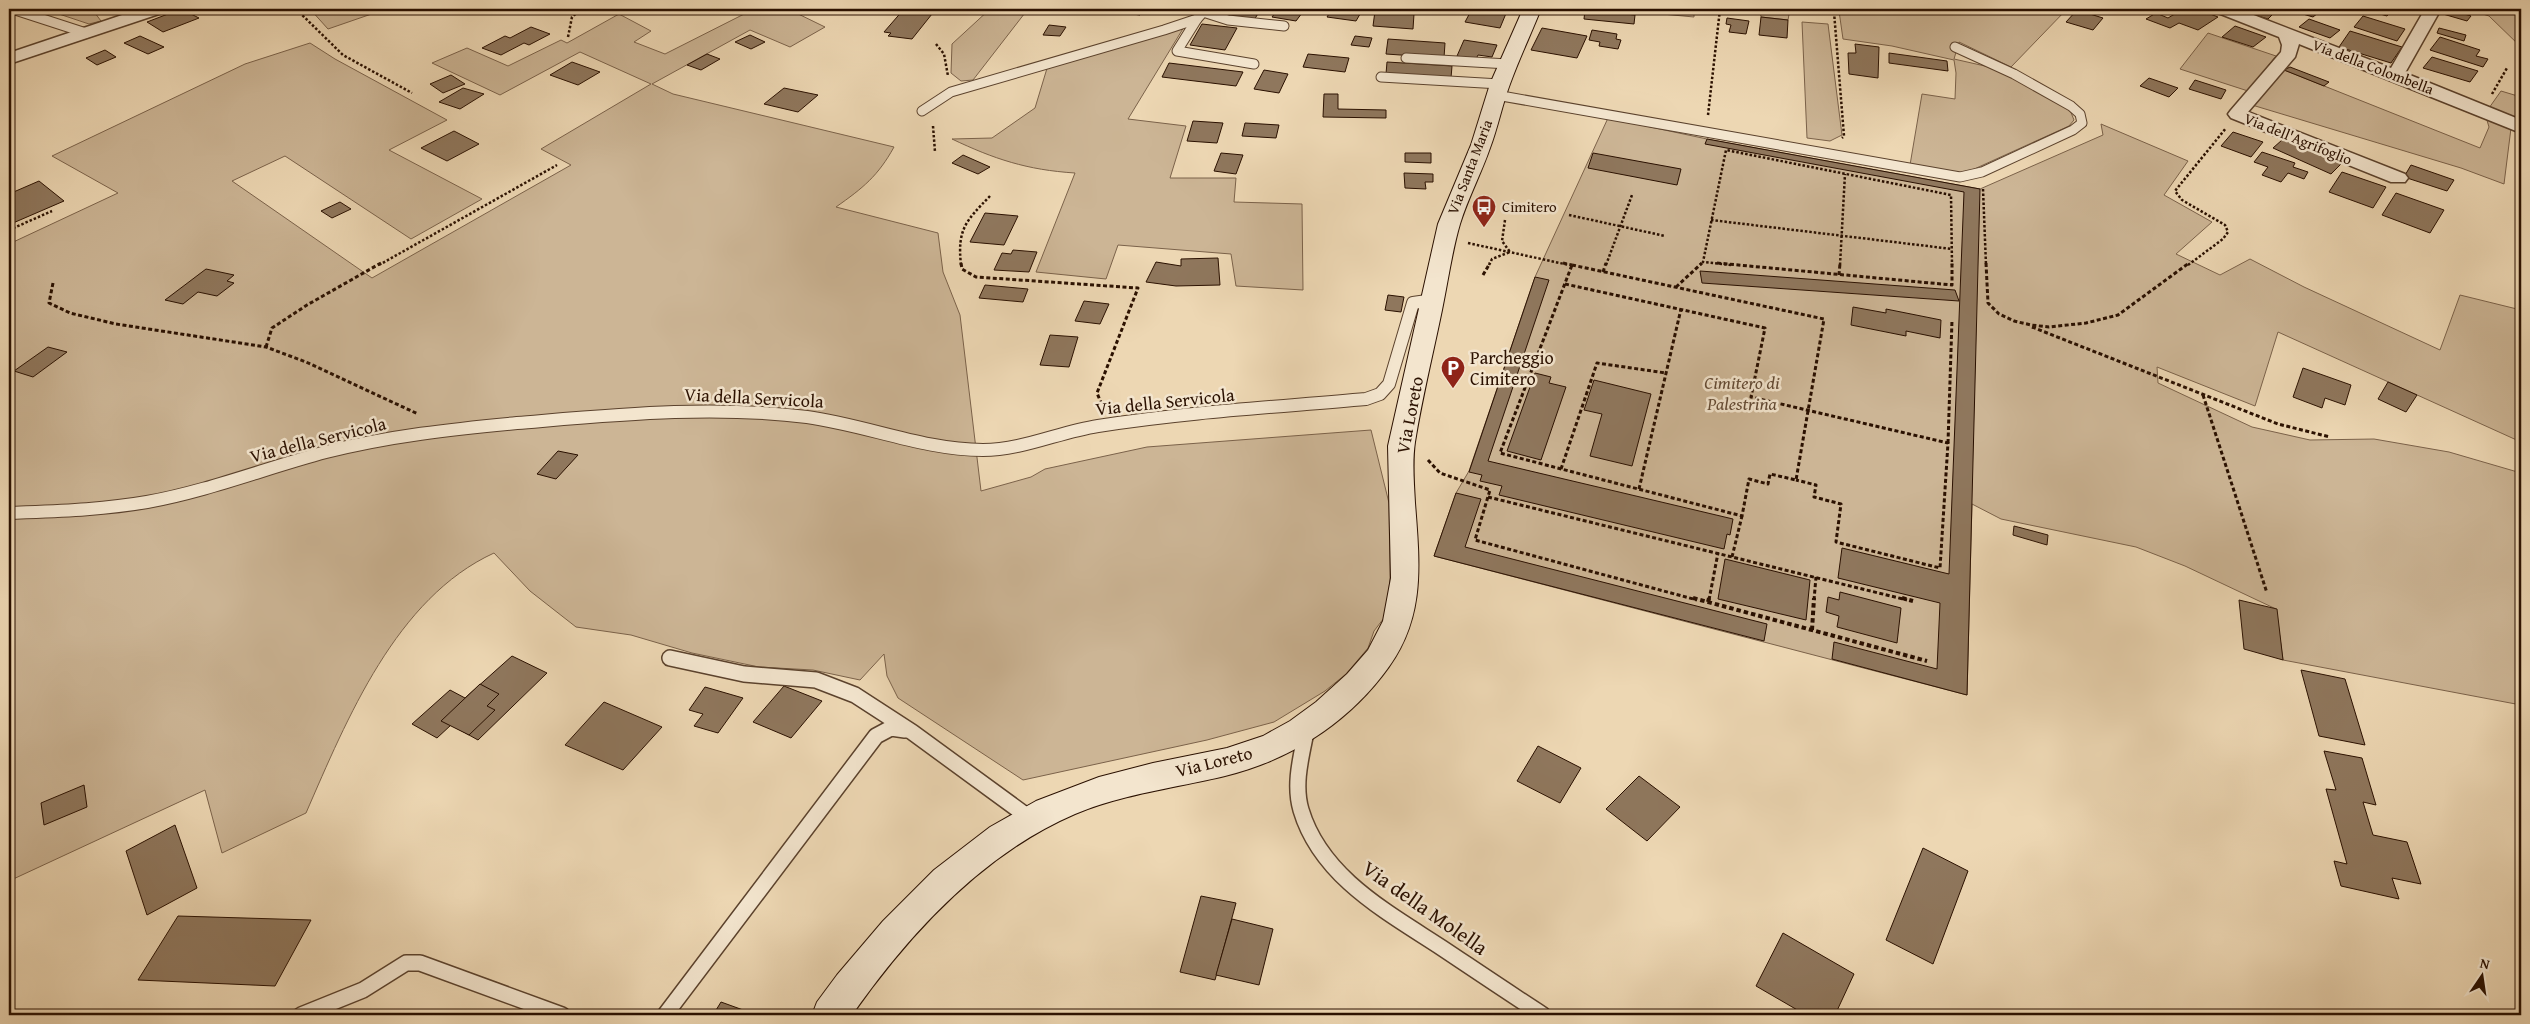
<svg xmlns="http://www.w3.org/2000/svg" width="2530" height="1024" viewBox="0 0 2530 1024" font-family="'Gentium Book Plus',serif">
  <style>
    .green { fill: #ccb595; stroke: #7b624a }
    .building { fill: #8f775d; stroke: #2a1000 }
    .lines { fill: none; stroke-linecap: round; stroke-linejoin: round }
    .lane-far2-casing { stroke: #5b422d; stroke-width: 11 }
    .lane-far1-casing { stroke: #5b422d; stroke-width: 14 }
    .lane-casing { stroke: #5b422d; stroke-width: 18 }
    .street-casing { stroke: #5b422d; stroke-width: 3 }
    .secondary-casing { stroke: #2a1000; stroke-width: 2 }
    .path-far2 { stroke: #2a1000; stroke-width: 2.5; stroke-dasharray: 2.5 2; stroke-linecap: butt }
    .path-far1 { stroke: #2a1000; stroke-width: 3; stroke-dasharray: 4 2.5; stroke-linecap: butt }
    .path { stroke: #2a1000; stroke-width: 4; stroke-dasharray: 4.5 3; stroke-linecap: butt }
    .lane-far2 { stroke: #f3e5ce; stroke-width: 9 }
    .lane-far1 { stroke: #f3e5ce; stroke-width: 12 }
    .lane { stroke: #f3e5ce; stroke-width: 15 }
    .street { fill: #f3e5ce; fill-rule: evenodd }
    .secondary { fill: #f3e5ce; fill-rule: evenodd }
    .labels { text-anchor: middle; stroke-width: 5; stroke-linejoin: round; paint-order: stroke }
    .far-street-label { font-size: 15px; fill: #2a1000; stroke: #f3e5ce }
    .far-poi-label { font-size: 15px; fill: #2a1000; stroke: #f3e5ce; text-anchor: start }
    .poi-label { font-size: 18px; fill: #2a1000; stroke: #f3e5ce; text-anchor: start }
    .park-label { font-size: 18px; font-style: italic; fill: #634a34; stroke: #f3e5ce }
    .street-label { font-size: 18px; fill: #2a1000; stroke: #f3e5ce }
    .near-street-label { font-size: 21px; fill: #2a1000; stroke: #f3e5ce }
  </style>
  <rect width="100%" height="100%" fill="#edd7b3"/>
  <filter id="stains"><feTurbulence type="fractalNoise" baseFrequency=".004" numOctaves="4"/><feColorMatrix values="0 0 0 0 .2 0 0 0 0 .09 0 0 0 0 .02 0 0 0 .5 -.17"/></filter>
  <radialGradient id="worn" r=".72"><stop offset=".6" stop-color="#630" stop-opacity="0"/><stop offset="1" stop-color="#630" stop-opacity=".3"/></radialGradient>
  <g class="green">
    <path d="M44,9H92L101,21L89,24Z"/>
    <path d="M310,9H386L328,29Z"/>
    <path d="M754,9H788L825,27L790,47L750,30L652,84L673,94L894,147C878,176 863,188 836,207L938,233L943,272L960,315L981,491L1031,477L1045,469L1147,447L1371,430L1389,503L1390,578L1387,614L1374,631L1368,648L1346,674L1325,691L1274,722L1207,740L1023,780L898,698L887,676L884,654L860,680L813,670L759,667L692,653L631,635L576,627L530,591L494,553C396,598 347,719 306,813L222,853L205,790L9,881V603L14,598L9,562V244L118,193L52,156L245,64L310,43L335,59L447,120L389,150L482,199L411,239L285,156L232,181L372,278L571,165L541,149L651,84L580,52L500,95L432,63L467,48L508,66L561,40L567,43L619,14L651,31L634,42L665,54Z"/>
    <path d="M990,9H1028L973,80L961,81L951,73L952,44Z"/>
    <path d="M1609,9H1694V17Z"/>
    <path d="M1760,9H1790L1788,20L1761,17Z"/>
    <path d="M1842,9H2067L2011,67L1959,42L1954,59L1998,69L2070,110L2074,120L2069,126L1961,175L1910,165L1922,94L1955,99L1956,73L1954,60L1892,46L1843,39L1839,11Z"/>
    <path d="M2467,9H2521V47L2489,16Z"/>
    <path d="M1802,22L1828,24L1842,135L1830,141L1807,138Z"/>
    <path d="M1184,27L1128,119L1186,126L1170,178H1236L1234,202L1302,204L1303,290L1236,286L1231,254L1118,245L1106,279L1036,272L1075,173C1027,170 994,159 952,139L992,138L1035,108L1048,65Z"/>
    <path d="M2208,33L2276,56L2248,91L2180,69Z"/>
    <path d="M2284,70L2480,148L2489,127L2486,117L2489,108L2501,91L2521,97V132L2511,128L2504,184L2461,168L2252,105Z"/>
    <path d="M1608,118L1707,139L1980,189L2103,135L2101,124L2188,161L2164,195L2212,222L2176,254L2220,275L2250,259L2304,287L2440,350L2460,295L2521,310V442L2278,332L2255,406L2157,367L2158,383L2252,427L2310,440L2374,439L2449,452L2521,473V705L2283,660L2276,609L2185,566L2136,547L2001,519L1972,504L1967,695L1434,556L1456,493L1469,471L1535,277Z"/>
  </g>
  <g class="building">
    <path d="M181,9L199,18L163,32L147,22Z"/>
    <path d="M904,9H936L912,39L888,36L891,33L884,32Z"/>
    <path d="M1120,9H1145L1140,15L1117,12Z"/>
    <path d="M1229,9H1261L1254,20L1224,16Z"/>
    <path d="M1278,9H1305L1296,21L1272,17Z"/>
    <path d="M1332,9H1363L1356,21L1327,17Z"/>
    <path d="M1393,9H1439L1437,14Z"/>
    <path d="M1472,9H1492L1507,11L1500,28L1465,22Z"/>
    <path d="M2183,9H2197L2218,17L2198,30L2179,23L2170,28L2146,19L2156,13L2168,18Z"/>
    <path d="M2235,9H2278L2268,19Z"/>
    <path d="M2300,9H2323L2313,17L2296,12Z"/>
    <path d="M2363,9H2394L2387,16Z"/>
    <path d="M2447,9L2471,16L2467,21L2443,14Z"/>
    <path d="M1585,10L1635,15L1634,24L1584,19Z"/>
    <path d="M2077,10L2103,18L2093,30L2066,22Z"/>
    <path d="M1375,11L1414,14L1413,29L1373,26Z"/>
    <path d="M2363,16L2405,29L2397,41L2354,27Z"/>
    <path d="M1761,17L1788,20L1787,38L1759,35Z"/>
    <path d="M1727,18L1749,21L1746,34L1729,32L1731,25L1726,24Z"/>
    <path d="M2309,19L2340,30L2330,38L2299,27Z"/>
    <path d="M1202,24L1237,28L1225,50L1190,45Z"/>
    <path d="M1049,25L1066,27L1060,36L1043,35Z"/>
    <path d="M2235,26L2266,37L2253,47L2222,37Z"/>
    <path d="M531,27L550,34L529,45L524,43L501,55L482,48L505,36L510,38Z"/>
    <path d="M1542,28L1587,36L1577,58L1531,50Z"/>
    <path d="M2439,28L2466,35L2464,41L2437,33Z"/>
    <path d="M1592,30L1617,34L1616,39L1621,40L1618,49L1599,46L1600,42L1589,40Z"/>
    <path d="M2350,31L2402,47L2391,63L2339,47Z"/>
    <path d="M750,35L765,42L751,49L735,42Z"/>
    <path d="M140,36L164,47L148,54L124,43Z"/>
    <path d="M1355,36L1372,38L1369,47L1351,45Z"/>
    <path d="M2440,37L2480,50L2476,56L2488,59L2483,67L2430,50Z"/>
    <path d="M1388,39L1445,43L1444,58L1386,54Z"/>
    <path d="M1464,40L1497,45L1492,57L1478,55L1476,59L1457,56Z"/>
    <path d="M1855,44L1879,47L1878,78L1849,74L1848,53H1856Z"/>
    <path d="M105,50L116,57L97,65L86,58Z"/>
    <path d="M1889,53L1947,61L1948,71L1889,63Z"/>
    <path d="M707,54L720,59L701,70L687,65Z"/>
    <path d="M1308,54L1349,58L1345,72L1303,67Z"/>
    <path d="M2432,57L2478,71L2470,82L2423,68Z"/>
    <path d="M572,62L600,72L578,85L550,75Z"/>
    <path d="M1387,62L1452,66L1451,78L1386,74Z"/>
    <path d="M1169,63L1243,72L1236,86L1162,77Z"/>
    <path d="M2290,67L2329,82L2324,86L2284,70Z"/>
    <path d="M1264,70L1288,74L1279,93L1254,89Z"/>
    <path d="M451,75L465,84L443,93L430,84Z"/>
    <path d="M2149,78L2178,88L2169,97L2140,86Z"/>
    <path d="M2195,80L2226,90L2221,99L2189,89Z"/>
    <path d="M463,88L484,94L460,109L439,102Z"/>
    <path d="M784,88L818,95L798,112L764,104Z"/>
    <path d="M1324,94H1338V109L1386,110V118L1323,117Z"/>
    <path d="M1193,121L1223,123L1217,143L1187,141Z"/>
    <path d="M1245,123L1279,125L1276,138L1242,136Z"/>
    <path d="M454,131L479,144L447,161L421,148Z"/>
    <path d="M2233,132L2263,142L2251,157L2221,146Z"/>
    <path d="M1707,139L1980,189L1967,695L1832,659L1834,642L1937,669L1940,603L1838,578L1842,548L1949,574L1964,192L1705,144Z"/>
    <path d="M2282,140L2342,163L2331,174L2273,148Z"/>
    <path d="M2262,152L2295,163L2293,167L2308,172L2304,179L2288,173L2281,182L2262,175L2268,167L2254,162Z"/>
    <path d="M1221,153L1243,155L1236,174L1214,171Z"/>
    <path d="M1405,153H1431V163L1405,162Z"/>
    <path d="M1593,153L1681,169L1677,185L1588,168Z"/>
    <path d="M963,155L990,167L978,174L952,163Z"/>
    <path d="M2411,165L2454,180L2447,191L2404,177Z"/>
    <path d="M2342,172L2386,187L2373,208L2329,192Z"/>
    <path d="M1404,173L1433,174V182H1425L1426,189L1405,188Z"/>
    <path d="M39,181L64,201L13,223L9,219V194Z"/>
    <path d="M2396,193L2444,210L2430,233L2382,215Z"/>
    <path d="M340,202L351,209L332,218L321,211Z"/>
    <path d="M985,213L1018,216L1004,245L970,242Z"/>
    <path d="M1013,250L1037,252L1029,272L994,270L1002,253L1011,254Z"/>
    <path d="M1218,258L1220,285L1176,286L1146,282L1156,262L1181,266V259Z"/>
    <path d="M206,269L234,275L227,281L234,283L217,296L198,292L183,304L165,300Z"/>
    <path d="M1700,271L1955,290L1959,301L1702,283Z"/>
    <path d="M1535,277L1549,280L1488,461L1733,519L1730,535L1727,534L1724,549L1499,495L1502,486L1480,481L1482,475L1469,472Z"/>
    <path d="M985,285L1028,289L1023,302L979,298Z"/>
    <path d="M1388,295L1404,297L1401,312L1385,310Z"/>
    <path d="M1084,301L1109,304L1100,324L1075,321Z"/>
    <path d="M1853,307L1886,313V309L1941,320L1940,338L1906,331V336L1851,325Z"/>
    <path d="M1050,335L1078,337L1069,367L1040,365Z"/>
    <path d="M48,347L67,352L33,377L14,371Z"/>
    <path d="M2303,368L2351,385L2345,405L2325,398L2322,408L2293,397Z"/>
    <path d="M1535,373L1551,377L1549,383L1566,387L1541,460L1507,451Z"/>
    <path d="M1594,380L1651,394L1632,466L1590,456L1602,414L1584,410Z"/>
    <path d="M2388,382L2417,395L2406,412L2378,399Z"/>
    <path d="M558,451L578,455L556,479L537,474Z"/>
    <path d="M1456,493L1481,499L1465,547L1767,624L1764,641L1434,556Z"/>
    <path d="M2014,526L2048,535L2047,545L2013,535Z"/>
    <path d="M1725,559L1810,580L1806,620L1718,599Z"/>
    <path d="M1840,592L1901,608L1897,643L1837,627L1839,616L1826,612L1828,597L1839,600Z"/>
    <path d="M2239,600L2277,609L2283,660L2244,649Z"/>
    <path d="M512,656L547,673L478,740L451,725L437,738L412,724L450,690L465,698Z"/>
    <path d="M2301,670L2345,679L2365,745L2319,736Z"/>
    <path d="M480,684L499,694L487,706L495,710L469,735L441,721Z"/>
    <path d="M784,686L822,701L791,738L753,722Z"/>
    <path d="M705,687L743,698L718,733L694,726L703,714L689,710Z"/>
    <path d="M604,702L662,727L623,770L565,745Z"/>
    <path d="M1538,746L1581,768L1560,803L1517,781Z"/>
    <path d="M2324,751L2362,758L2376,805L2363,802L2373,835L2407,842L2421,884L2392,878L2399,899L2341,886L2334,861L2347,864L2326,789L2336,790Z"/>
    <path d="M1639,776L1680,807L1647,841L1606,809Z"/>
    <path d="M84,785L87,807L44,825L41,803Z"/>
    <path d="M175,825L197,888L147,915L126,851Z"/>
    <path d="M1923,848L1968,871L1933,964L1886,940Z"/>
    <path d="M1201,896L1236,903L1215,980L1180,972Z"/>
    <path d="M178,916L311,920L275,986L138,980Z"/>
    <path d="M1232,919L1273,929L1259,985L1216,975Z"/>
    <path d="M1783,933L1854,974L1835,1015H1806L1756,986Z"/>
    <path d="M721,1002L757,1015H713Z"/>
    <path d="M459,1010L477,1015H455Z"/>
  </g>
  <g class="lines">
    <defs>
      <g id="lane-far2">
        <path d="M12,9L86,33"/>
        <path d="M1203,12L1228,20L1284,26"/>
        <path d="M1197,19L1177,51L1254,64"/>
        <path d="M1406,58L1508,64"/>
        <path d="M1381,77L1500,84"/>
        <path d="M1496,95L1960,177L1982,172L2073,130L2082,123L2080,114L2071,106L2014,74L1955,47"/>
        <path d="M922,111L951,92L1164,30L1197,19L1206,9"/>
      </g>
      <path id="lane-far1" d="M9,513C55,511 101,510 147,502C208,491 266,468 326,452C389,436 453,429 517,423C614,415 710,405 807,417C866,425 924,450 983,450C1023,450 1059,432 1098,426C1187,412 1277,407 1366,399L1380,394L1389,384L1413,303L1434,300"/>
      <g id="lane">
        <path d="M670,658L744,674L816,680L855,695L912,732L1031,819"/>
        <path d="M1307,727C1302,754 1293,783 1301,810C1321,877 1387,912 1442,948C1475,970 1509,993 1543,1015"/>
        <path d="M301,1015L363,990L406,963H420L562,1015"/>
        <path d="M665,1015L876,736L891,728L905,730"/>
      </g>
      <g id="street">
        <path d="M140,9H164L162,13L9,64V53Z"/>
        <path d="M2216,9H2238L2391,68L2425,9H2441L2405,73L2521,120V133L2299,44L2295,57L2248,112L2405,174L2408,178L2405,182H2391L2231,118L2228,114L2231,110L2281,52L2282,45L2279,37L2218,13Z"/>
      </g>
      <path id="secondary" d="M1523,9H1541C1531,34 1519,59 1510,84C1502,105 1498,127 1490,148C1481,174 1468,198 1460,224C1452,251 1448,281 1442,310C1433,354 1422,398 1415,442C1412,462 1414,483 1415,503C1420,568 1426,622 1382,676C1343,726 1287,761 1225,776C1175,788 1123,794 1075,814C982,854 909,934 852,1015H812L817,1002L837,975L883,921L934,870L990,827L1036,801L1099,777L1153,763L1227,748L1263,736L1290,721L1316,702L1347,674L1368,650L1383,621L1391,578L1388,446L1438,224L1471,145L1490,84Z"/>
    </defs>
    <use href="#lane-far2" class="lane-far2-casing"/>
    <use href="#lane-far1" class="lane-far1-casing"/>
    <use href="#lane" class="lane-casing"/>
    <use href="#street" class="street-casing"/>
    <use href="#secondary" class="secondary-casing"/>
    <g class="path-far2">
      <path d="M296,9L343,55L412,93"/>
      <path d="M1834,12L1844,136L1842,138"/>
      <path d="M568,37L572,17L581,9"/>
      <path d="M936,44L944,54L948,76"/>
      <path d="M2492,94L2507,68"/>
      <path d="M1708,115L1720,9"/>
      <path d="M933,126L935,152"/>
      <path d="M1983,189L1986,265"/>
      <path d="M1569,215L1665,236"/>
      <path d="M1505,220L1502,241L1510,252"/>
      <path d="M1711,220L1952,249"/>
      <path d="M9,230L52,211"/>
      <path d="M1468,243L1569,265"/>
      <path d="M379,265L557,165"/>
      <path d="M961,265C957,229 966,221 990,196"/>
      <path d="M1489,265L1492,259L1510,252"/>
      <path d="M1606,265L1632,195"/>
      <path d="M1700,265L1703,262"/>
      <path d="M1731,265L1703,262L1726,150L1951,195L1952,265"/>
      <path d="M1840,265L1845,174"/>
      <path d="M2188,265L2223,239L2228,232L2225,225L2182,200L2175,191L2226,128"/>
    </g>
    <g class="path-far1">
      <path d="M961,263L962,269L976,277L1138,288L1097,393L1102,405"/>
      <path d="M1563,263L1572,265"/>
      <path d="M1717,263L1952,285V263"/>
      <path d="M1986,263L1988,303L1999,314L2014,321L2031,325L2049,327L2086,323L2118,315L2189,263"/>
      <path d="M1572,265L1824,319L1796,480L1770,474L1768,484L1749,479L1742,516L1500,453Z"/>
      <path d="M1603,272L1606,263"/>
      <path d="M1483,275L1490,263"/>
      <path d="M1839,275L1840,263"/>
      <path d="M53,283L49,303L70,313L116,324L266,347L306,362L418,414"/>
      <path d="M1565,284L1765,328L1751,397L1948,443L1940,568L1836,542L1841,504L1814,497L1816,485L1796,480"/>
      <path d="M1676,287L1702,263"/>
      <path d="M2032,327L2278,424L2330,437"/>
      <path d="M266,347L272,328L307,305L381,263"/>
      <path d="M2203,395L2267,593"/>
      <path d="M1948,443L1952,320"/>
      <path d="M1428,460L1440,473L1490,490L1475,540L1697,600"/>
      <path d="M1561,469L1597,363L1666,373"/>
      <path d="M1639,489L1681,309"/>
      <path d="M1488,497L1907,600"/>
      <path d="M1732,557L1742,516"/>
      <path d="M1709,600L1718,553"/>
      <path d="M1814,600L1816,577"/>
    </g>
    <g class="path">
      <path d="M1693,598L1927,661"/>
      <path d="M1902,598L1913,601"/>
      <path d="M1708,602L1709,598"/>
      <path d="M1812,630L1814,598"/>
    </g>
    <use href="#lane-far2" class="lane-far2"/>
    <use href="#lane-far1" class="lane-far1"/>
    <use href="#lane" class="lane"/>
    <use href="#street" class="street"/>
    <use href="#secondary" class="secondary"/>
  </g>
  <defs>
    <symbol id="bus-pin" viewBox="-11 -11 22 30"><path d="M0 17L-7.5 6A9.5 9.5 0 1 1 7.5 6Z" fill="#8f2418" stroke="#f3e5ce"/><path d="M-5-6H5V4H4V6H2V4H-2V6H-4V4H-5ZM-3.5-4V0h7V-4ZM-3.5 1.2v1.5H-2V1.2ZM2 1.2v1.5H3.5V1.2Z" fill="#fff"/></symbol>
    <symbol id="parking-pin" viewBox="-11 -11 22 30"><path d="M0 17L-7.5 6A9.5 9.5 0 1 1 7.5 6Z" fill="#8f2418" stroke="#f3e5ce"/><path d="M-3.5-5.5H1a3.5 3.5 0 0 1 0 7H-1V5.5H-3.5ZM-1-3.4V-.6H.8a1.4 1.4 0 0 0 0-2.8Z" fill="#fff"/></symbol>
  </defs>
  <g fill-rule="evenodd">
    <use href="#bus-pin" x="1470" y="193" width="28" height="38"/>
    <use href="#parking-pin" x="1439" y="354" width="28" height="38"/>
  </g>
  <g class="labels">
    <g class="far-street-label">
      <text transform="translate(2373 67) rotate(21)" y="5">Via della Colombella</text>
      <text transform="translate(2298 139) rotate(22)" y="5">Via dell'Agrifoglio</text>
      <text transform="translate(1470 167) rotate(-69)" y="5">Via Santa Maria</text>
    </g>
    <g class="far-poi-label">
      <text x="1502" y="212">Cimitero</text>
    </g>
    <g class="poi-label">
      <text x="1470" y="364">Parcheggio<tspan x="1470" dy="21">Cimitero</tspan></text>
    </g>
    <g class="park-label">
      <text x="1742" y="389">Cimitero di<tspan x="1742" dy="21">Palestrina</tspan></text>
    </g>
    <g class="street-label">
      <text transform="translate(754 398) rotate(3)" y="6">Via della Servicola</text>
      <text transform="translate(1165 402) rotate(-6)" y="6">Via della Servicola</text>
      <text transform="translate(1410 415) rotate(-79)" y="6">Via Loreto</text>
      <text transform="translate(318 440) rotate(-14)" y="6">Via della Servicola</text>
      <text transform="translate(1214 762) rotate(-14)" y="6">Via Loreto</text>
    </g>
    <g class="near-street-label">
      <text transform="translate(1425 908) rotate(35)" y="7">Via della Molella</text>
    </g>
  </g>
  <rect width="2530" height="1024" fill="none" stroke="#edd7b3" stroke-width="30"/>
  <rect x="10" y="10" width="2510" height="1004" fill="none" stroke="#2a1000" stroke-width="2.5"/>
  <rect x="15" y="15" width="2500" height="994" fill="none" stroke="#2a1000"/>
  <g transform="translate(2482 976) rotate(13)" stroke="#f3e5ce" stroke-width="4" paint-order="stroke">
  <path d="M0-4L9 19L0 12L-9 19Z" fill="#2a1000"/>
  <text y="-8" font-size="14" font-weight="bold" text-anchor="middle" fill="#2a1000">N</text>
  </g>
  <rect width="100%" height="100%" filter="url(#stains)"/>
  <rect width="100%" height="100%" fill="url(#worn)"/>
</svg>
